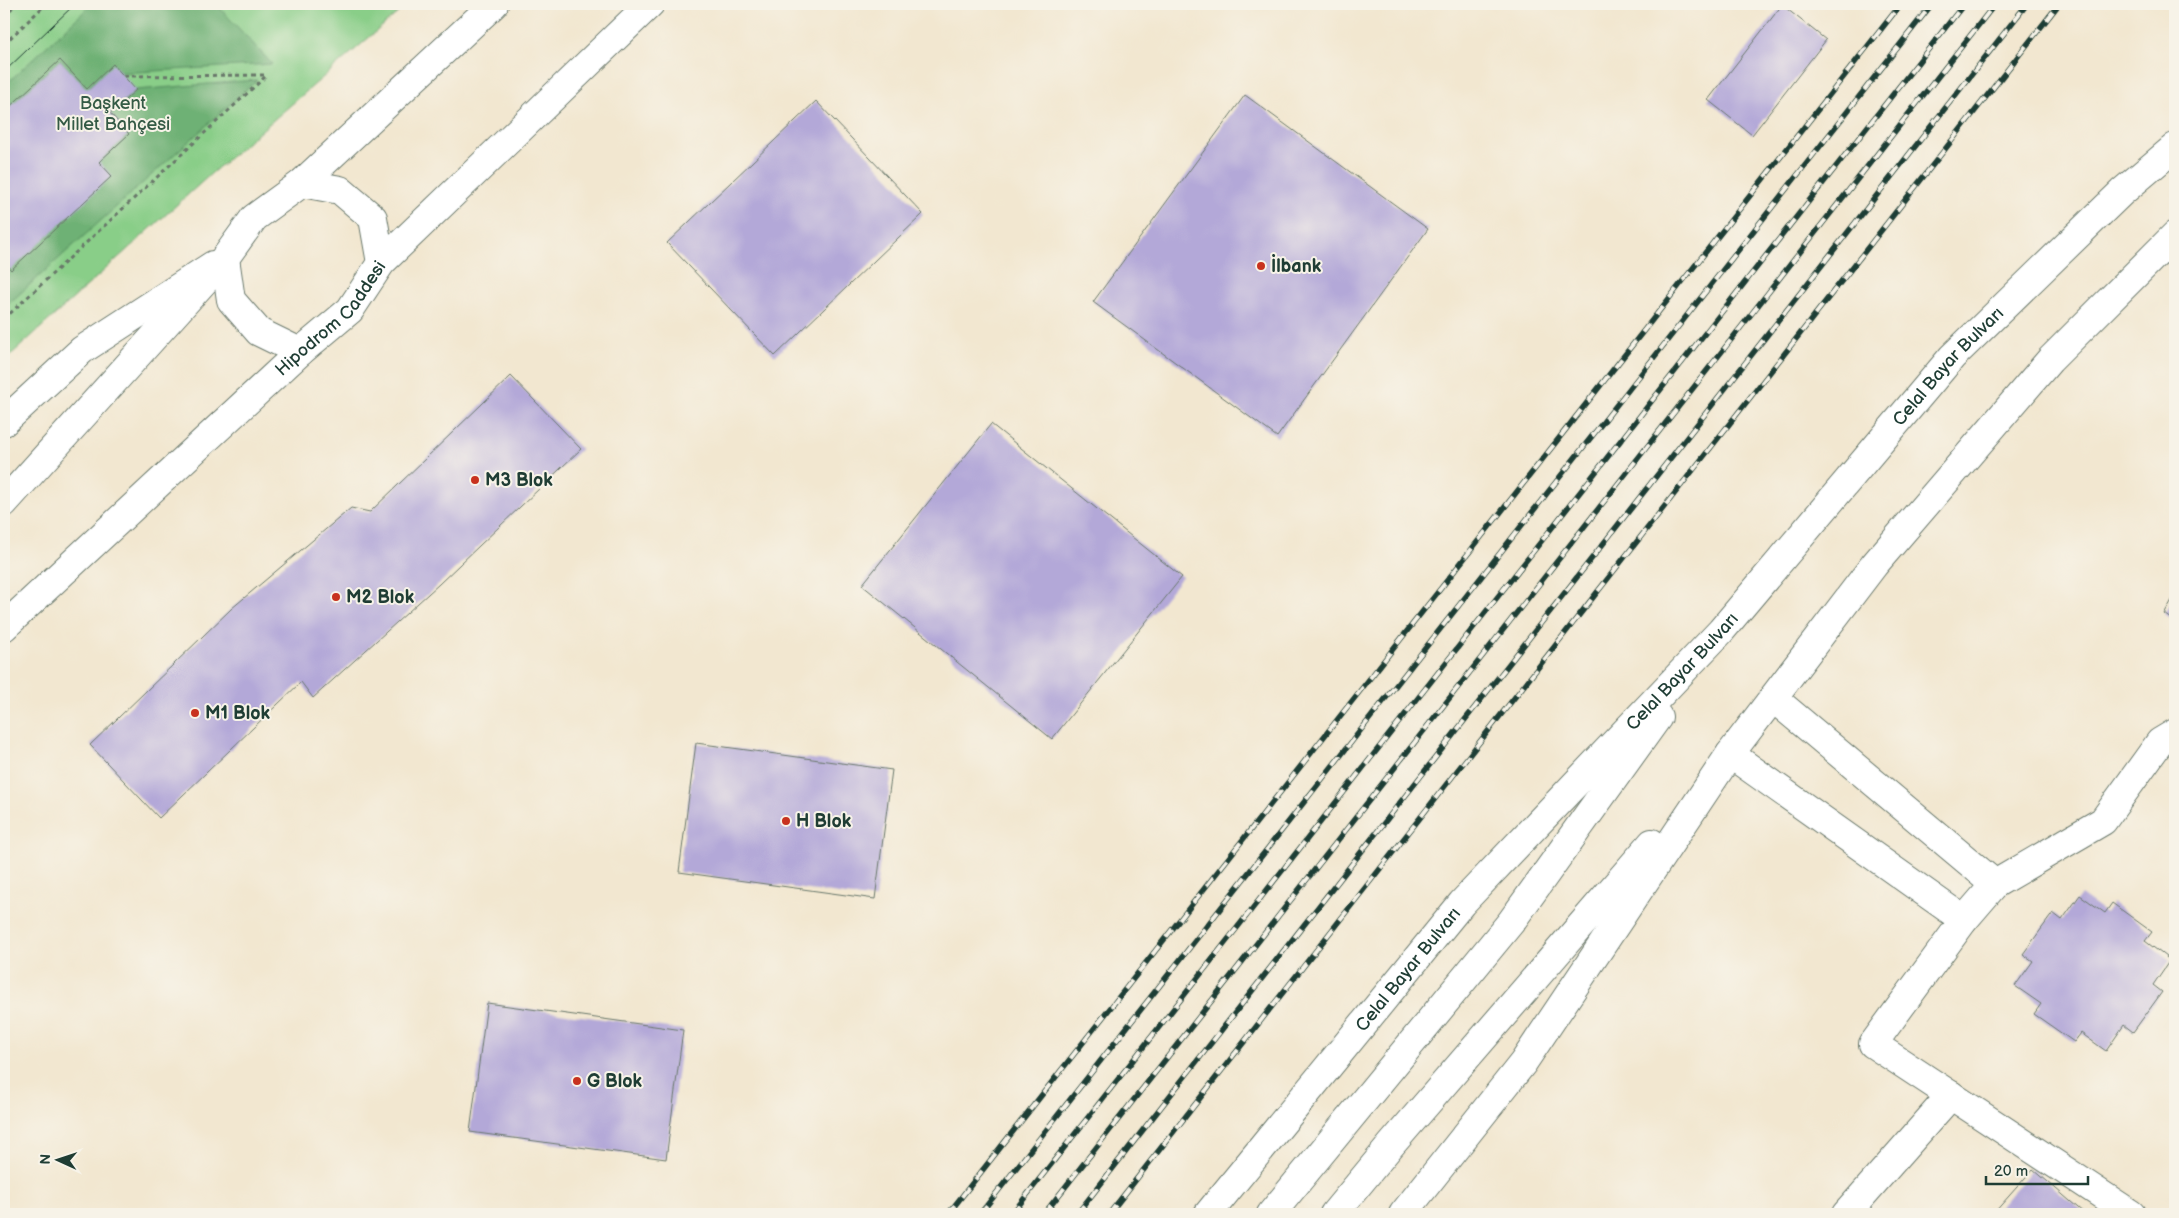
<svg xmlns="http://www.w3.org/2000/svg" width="2179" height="1218" viewBox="0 0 2179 1218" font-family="'Balsamiq Sans',sans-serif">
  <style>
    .green { fill: #89ce88; stroke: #54865e }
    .forest { fill: #6eb174; stroke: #467754 }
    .building { fill: #b3a8d8 }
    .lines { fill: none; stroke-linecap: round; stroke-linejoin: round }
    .minor-casing { stroke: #69786b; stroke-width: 30 }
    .major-casing { stroke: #69786b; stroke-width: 30 }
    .path { stroke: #69786b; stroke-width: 3; stroke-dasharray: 4 4; stroke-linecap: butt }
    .minor { stroke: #fff; stroke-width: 28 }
    .major { stroke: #fff; stroke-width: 28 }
    .tram { stroke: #1f3d34; stroke-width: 1 }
    .rail-casing { stroke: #1f3d34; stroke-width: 5.5 }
    .rail { stroke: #f7f3e8; stroke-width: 4; stroke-dasharray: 11; stroke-linecap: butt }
    .poi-dot { fill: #c8321e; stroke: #f7f3e8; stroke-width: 2 }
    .labels { text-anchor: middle; stroke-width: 4; stroke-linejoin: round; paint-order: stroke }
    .park-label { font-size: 18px; fill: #345a45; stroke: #f7f3e8 }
    .poi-label { font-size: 18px; font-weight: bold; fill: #1f3d34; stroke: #f7f3e8; text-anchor: start }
    .street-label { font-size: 18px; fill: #1f3d34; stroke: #f7f3e8 }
  </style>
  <rect width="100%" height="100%" fill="#f7f3e8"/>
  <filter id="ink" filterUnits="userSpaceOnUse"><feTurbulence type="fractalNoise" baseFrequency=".02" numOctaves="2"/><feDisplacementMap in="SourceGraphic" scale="10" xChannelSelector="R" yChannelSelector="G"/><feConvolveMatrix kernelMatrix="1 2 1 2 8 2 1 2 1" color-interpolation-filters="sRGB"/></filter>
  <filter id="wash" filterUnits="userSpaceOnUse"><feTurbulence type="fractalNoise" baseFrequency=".0096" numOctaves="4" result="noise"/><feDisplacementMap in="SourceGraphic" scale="20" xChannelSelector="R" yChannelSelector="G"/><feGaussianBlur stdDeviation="1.12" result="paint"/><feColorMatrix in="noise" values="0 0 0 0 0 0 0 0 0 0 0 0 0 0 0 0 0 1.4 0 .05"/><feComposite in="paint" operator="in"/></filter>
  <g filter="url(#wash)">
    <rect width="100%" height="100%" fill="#f2e7d0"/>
    <path class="green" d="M4,4H408L212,173L4,361Z"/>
    <g class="forest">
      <path d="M92,4H216L272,64L120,73L113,65L87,89L60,60L4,112V86Z"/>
      <path d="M257,80L4,308V262L11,269L99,162L129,134L110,113L136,90Z"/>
    </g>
    <g id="blocks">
      <g class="building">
        <path d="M1782,5L1826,40L1752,135L1708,100Z"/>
        <path d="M60,60L87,89L113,64L136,90L110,113L129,134L99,162L112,176L11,270L4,262V112Z"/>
        <path d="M1245,95L1428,229L1277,437L1093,302Z"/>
        <path d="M816,101L923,214L775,356L667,243Z"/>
        <path d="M511,376L581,449L439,584L313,698L301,682L159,818L90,745L231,609L351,508L370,512Z"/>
        <path d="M991,424L1182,577L1052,739L862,585Z"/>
        <path d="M2175,595V622L2164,614Z"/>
        <path d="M696,743L892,770L875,899L679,872Z"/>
        <path d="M2080,895L2105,913L2112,903L2152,932L2145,941L2170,960L2153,985L2162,992L2133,1032L2124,1025L2106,1051L2081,1033L2074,1042L2034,1014L2041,1004L2015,986L2033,961L2023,954L2053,913L2062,920Z"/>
        <path d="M487,1003L683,1030L666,1159L470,1132Z"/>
        <path d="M2033,1169L2085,1214H1993Z"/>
      </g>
    </g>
  </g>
  <g filter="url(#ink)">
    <use href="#blocks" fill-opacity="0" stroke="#69786b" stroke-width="1"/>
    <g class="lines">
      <defs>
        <g id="minor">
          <path d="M4,422L82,350L213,265"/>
          <path d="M1773,698L1995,884"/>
          <path d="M1730,754L1964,920"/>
          <path d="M1846,1214L1951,1095"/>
          <path d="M2131,1214L1873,1044L1964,920L1995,884L2103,821L2160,742L2175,733"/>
        </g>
        <g id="major">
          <path d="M302,183L340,190L373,218L381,263"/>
          <path d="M225,258L231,300L259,332L300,352"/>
          <path d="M4,503L225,258L254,218L302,183L494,4"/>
          <path id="s1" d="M4,627L300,352L350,310L381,263L650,4"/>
          <path id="s2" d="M1208,1214L1462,903L1721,631L1952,357L2122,192L2175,147"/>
          <path d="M1271,1214L1511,922L1658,717"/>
          <path d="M1334,1214L1391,1145L1652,843"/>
          <path d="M1403,1214L1523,1063L1730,754L1874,565L2050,360L2175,235"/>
        </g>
      </defs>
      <use href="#minor" class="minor-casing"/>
      <use href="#major" class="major-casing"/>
      <g class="path">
        <path d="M4,16L16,4"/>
        <path d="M4,44L46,4"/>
        <path d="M124,76L266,75"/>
        <path d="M4,319L267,75"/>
      </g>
      <use href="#minor" class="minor"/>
      <use href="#major" class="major"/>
      <path class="tram" d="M4,72L75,4"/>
      <defs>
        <g id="rail">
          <path d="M948,1214L1901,4"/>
          <path d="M980,1214L1932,4"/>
          <path d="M1012,1214L1964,4"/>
          <path d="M1044,1214L1995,4"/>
          <path d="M1077,1214L2027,4"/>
          <path d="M1109,1214L2059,4"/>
        </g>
      </defs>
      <use href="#rail" class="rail-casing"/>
      <use href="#rail" class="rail"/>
    </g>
  </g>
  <g class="poi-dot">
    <circle cx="1261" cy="266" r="5"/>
    <circle cx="475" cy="480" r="5"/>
    <circle cx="336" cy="597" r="5"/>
    <circle cx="195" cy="713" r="5"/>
    <circle cx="786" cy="821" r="5"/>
    <circle cx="577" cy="1081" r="5"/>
  </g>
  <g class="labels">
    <g class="park-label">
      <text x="113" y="109">Başkent<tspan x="113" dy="21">Millet Bahçesi</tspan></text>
    </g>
    <g class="poi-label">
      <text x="1271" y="272">İlbank</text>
      <text x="485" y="486">M3 Blok</text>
      <text x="346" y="603">M2 Blok</text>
      <text x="205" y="719">M1 Blok</text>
      <text x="796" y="827">H Blok</text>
      <text x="587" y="1087">G Blok</text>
    </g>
    <g class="street-label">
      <text dy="6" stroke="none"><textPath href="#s1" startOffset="450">Hipodrom Caddesi</textPath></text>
      <text dy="6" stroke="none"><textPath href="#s2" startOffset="1126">Celal Bayar Bulvarı</textPath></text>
      <text dy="6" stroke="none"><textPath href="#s2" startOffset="721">Celal Bayar Bulvarı</textPath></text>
      <text dy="6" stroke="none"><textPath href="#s2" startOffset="316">Celal Bayar Bulvarı</textPath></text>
    </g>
  </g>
  <rect width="2179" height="1218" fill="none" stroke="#f7f3e8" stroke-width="20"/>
  <g transform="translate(58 1160) rotate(273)" stroke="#f7f3e8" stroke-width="4" paint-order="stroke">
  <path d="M0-4L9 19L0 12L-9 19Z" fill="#1f3d34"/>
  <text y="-8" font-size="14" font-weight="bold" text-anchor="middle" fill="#1f3d34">N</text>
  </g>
  <path d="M1986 1176v8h102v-8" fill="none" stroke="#1f3d34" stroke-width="2.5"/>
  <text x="1994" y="1176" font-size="15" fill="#1f3d34" stroke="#f7f3e8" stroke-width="4" paint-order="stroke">20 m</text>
</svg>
